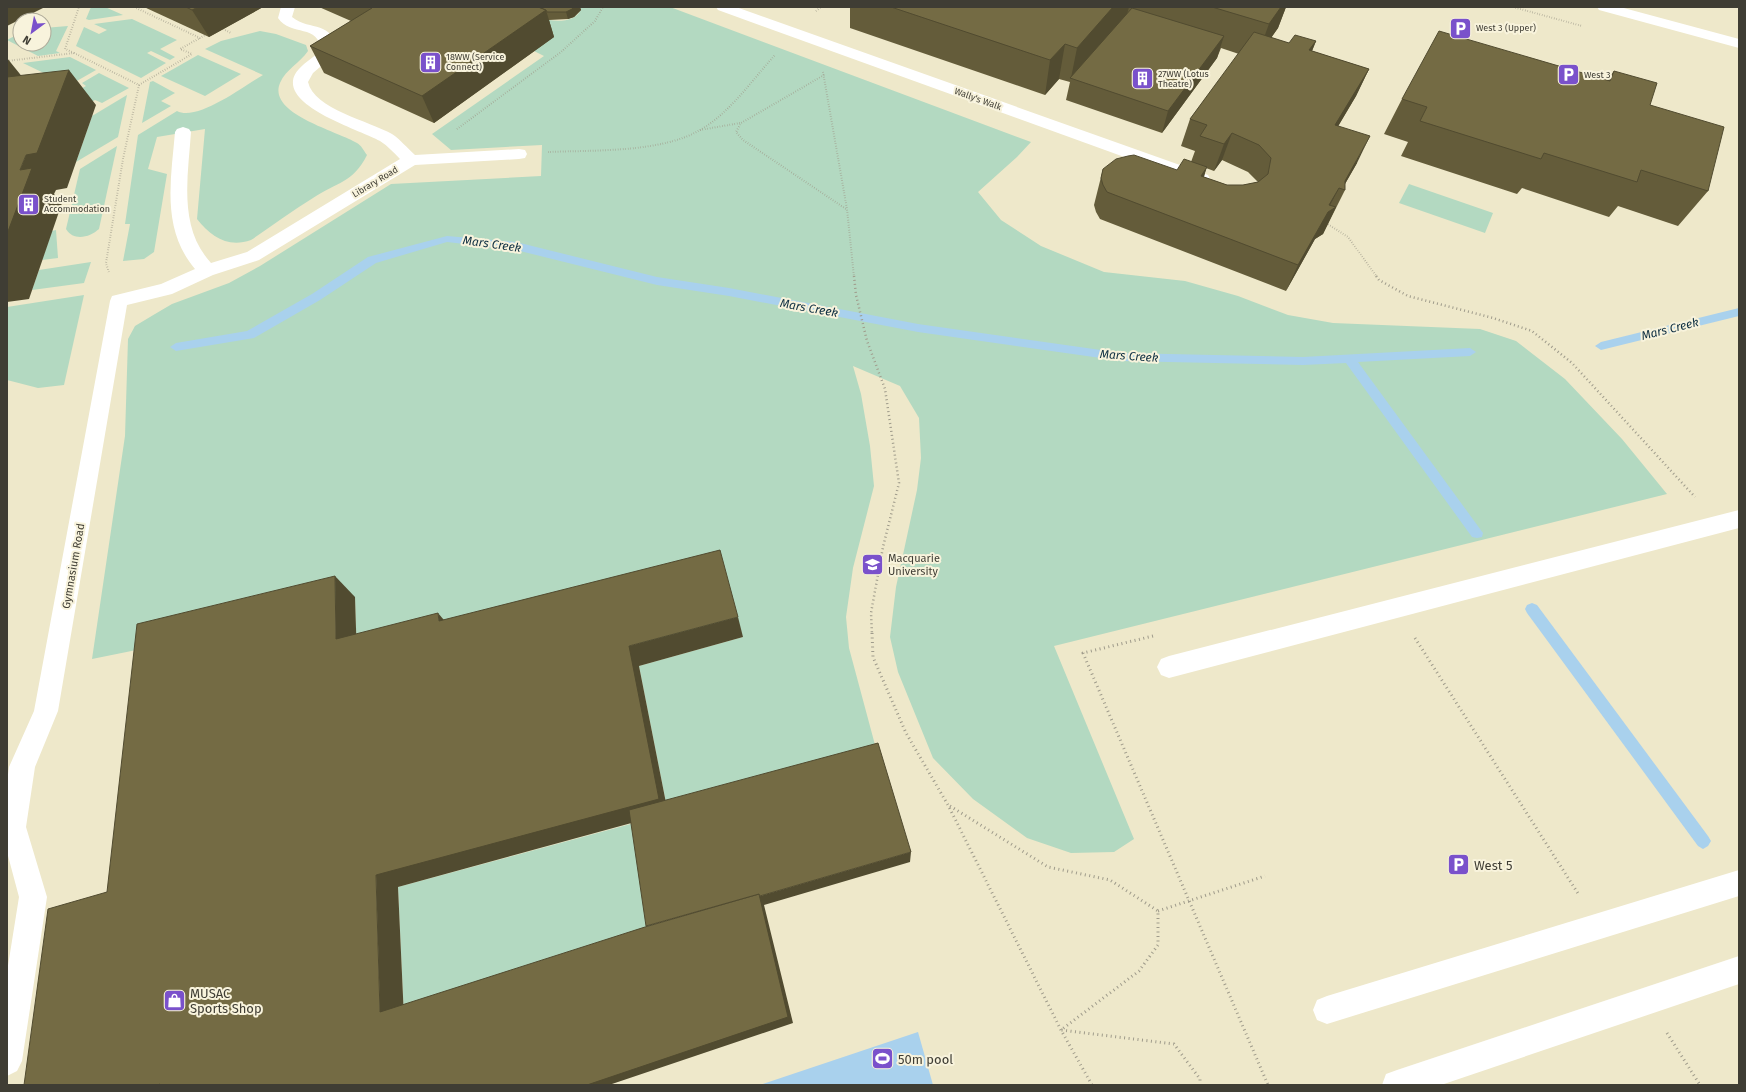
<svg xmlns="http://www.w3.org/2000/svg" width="1746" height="1092" viewBox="0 0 1746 1092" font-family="'Fira Sans',sans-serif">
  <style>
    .built { fill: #eee8ca; fill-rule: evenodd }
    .green { fill: #b3d9c1 }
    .water { fill: #a9d1ed }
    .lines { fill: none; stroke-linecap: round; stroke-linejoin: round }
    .stream { fill: #a9d1ed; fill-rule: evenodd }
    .path-far2 { stroke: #9f9b8b; stroke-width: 2; stroke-dasharray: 0.5 2; stroke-linecap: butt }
    .path-far1 { stroke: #9f9b8b; stroke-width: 2.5; stroke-dasharray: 1 3; stroke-linecap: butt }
    .path { stroke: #9f9b8b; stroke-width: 3; stroke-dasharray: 1 3.5; stroke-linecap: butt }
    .minor { fill: #fff; fill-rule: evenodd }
    .wall { fill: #645c3a; fill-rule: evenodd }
    .shaded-wall { fill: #514b30 }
    .building { fill: #746b44; stroke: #514b30 }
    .labels { text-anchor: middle; stroke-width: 4; stroke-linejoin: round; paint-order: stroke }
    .far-poi-label { font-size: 9px; fill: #3f3d34; stroke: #f8f3dc; text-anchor: start }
    .far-street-label { font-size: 9px; fill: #3f3d34; stroke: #f8f3dc }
    .poi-label { font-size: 11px; fill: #3f3d34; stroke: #f8f3dc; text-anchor: start }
    .street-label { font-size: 11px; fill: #3f3d34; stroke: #f8f3dc }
    .water-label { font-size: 12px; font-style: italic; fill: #0e2f42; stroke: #f8f3dc }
    .near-poi-label { font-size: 13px; fill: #3f3d34; stroke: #f8f3dc; text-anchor: start }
  </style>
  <rect width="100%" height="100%" fill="#f8f3dc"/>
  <path class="built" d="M7,7H1739V1085H7ZM20,20H44V44H20Z"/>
  <g class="green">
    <path d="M91,7H105L123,15L89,20L86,19Z"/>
    <path d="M581,7H670L1031,142L1017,157L978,192L1001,220L1041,246L1104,272L1185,281L1238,296L1288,315L1333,323L1480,329L1516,341L1565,379L1622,439L1667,494L1054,646L1134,839L1114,852L1071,853L1027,838L973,799L933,758L898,672L890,637L896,587L917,490L921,458L919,418L900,386L853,366L861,394L870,446L874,486L853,568L846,617L849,648L878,756L668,813L639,666L743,637L357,659L355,597L166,644L92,659L125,436L128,339L135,326L155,314L172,304L229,283L260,266L391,184L541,176L542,145L451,150L432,134L544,56L534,51L549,20C560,22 579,21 581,7Z"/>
    <path d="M132,19L177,40L160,49L175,57L170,60L151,51L147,53L166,63L141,78L76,46L84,27L99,34L107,30L94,24Z"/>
    <path d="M68,26L56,51L60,53L38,56L7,40L20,33V44H44V28Z"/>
    <path d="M260,31L276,34L306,45L308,51C300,63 286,69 280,83C267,114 338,131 357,143C361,145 364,151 367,155C353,183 337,182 313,198C292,211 272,226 251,240C228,248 211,237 197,219L205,129L157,137L148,169L167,174L154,252L144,259L123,261L130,224H125L138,135L177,111C197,122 244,86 263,75L205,49L221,41Z"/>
    <path d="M198,55L241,74L205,96L161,76Z"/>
    <path d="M70,57L96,70L75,82L54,78L23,63Z"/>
    <path d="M99,73L129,88L102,103L95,100L84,106L75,92L86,86L82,83Z"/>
    <path d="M153,81L175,93L161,101L171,106L142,123L150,82Z"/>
    <path d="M127,95L118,137L76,162L92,116Z"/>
    <path d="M117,146L99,229C90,237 74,242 66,229L80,169Z"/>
    <path d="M1409,184L1493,213L1485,233L1399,203Z"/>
    <path d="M56,230L58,258L42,260L52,231Z"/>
    <path d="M91,262L84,283L32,290L39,270Z"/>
    <path d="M84,295L64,385L38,388L7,380V307Z"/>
    <path d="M638,822L655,936L404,1018L398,887Z"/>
  </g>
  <path class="water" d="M918,1032L933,1085H760Z"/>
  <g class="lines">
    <g class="stream">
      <path d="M447,236L516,242L657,277L729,288L918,324L1122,353L1303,357L1470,348L1476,352L1470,356L1358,362L1483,533L1482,537L1477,538L1472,537L1346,363L1303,365L1122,361L918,332L729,296L657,285L516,250L447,242L376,263L320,300L254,338L176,351L170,347L176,343L247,331L312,294L368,257Z"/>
      <path d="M1739,308V316L1601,350L1595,346L1601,342Z"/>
      <path d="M1532,603L1537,605L1708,836L1711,841L1708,846L1703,849L1698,846L1527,613L1525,609L1527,605Z"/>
    </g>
    <g class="path-far2">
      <path d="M134,7L200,38L205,35"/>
      <path d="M1513,7L1582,26"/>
      <path d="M816,11L821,7"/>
      <path d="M223,29L231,33"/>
      <path d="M74,53L65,49L79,7"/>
      <path d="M7,61L74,53L139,85L123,159L106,263L109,273"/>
      <path d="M823,72L847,209L854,277"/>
      <path d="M824,75L741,123L736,132L743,140L846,209"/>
      <path d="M139,85L192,54L180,49L200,38"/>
      <path d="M457,129L561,52L595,21L603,7"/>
      <path d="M700,130L740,123"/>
      <path d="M548,152C593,150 661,153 700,130C730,113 752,80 775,55"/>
      <path d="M1326,223L1348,237L1377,277"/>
    </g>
    <g class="path-far1">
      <path d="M854,276L856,295L867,341L885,389L899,483L883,547L871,613L872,634"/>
      <path d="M1376,276L1379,280L1408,296L1493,318L1532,331L1572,363L1695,497"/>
    </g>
    <g class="path">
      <path d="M872,633L873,657L906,733L948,805L1061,1030L1092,1085"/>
      <path d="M1153,636L1083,653L1268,1085"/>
      <path d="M1415,638L1579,895"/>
      <path d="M950,806L1048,867L1110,880L1158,911V945L1139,971L1061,1030L1174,1044L1200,1079V1085"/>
      <path d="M1158,911L1265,876"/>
      <path d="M1667,1033L1700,1085"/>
    </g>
    <g class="minor">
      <path d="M281,7H295L292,17C311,32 333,19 336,52L334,55L313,73L308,82C314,109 369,121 392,134C401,140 407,148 415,155L519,149L525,150L527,154L525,158L519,159L415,165L259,260L213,275L172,294L127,305L58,711L35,767L26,827L47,897L22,1061L17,1071L7,1076V972L19,897L7,852V782L9,767L34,711L110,301L112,296L161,284L195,269C161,229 171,180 175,132L177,129L183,127L189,129L191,132C188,177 178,227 211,263L247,252L400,159C394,153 388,146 380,141C360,130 290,109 293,81C294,68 313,58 321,51C319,23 291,37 278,18Z"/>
      <path d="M716,7H736L1208,175L1210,179L1208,183L1202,184L1196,183L718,10Z"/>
      <path d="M1597,7H1620L1739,39V48L1599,10Z"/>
      <path d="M1739,510V528L1169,678L1161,675L1157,667L1161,659L1169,656Z"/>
      <path d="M1739,870V896L1327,1024L1317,1020L1313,1010L1317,1000L1327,996Z"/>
      <path d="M1739,956V984L1441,1085H1382L1386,1074L1397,1070Z"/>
    </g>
  </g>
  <g class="wall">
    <path d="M144,7H263L209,37Z"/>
    <path d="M319,7H580L581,10L574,17L568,19L549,20L554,37L434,123L324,73L310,46L351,21Z"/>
    <path d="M850,7H1286L1278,28L1271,38L1289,43L1316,41L1312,51L1369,69L1356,96L1338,126L1357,163L1345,184V190L1323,234L1315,239L1286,291L1100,219L1096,212L1094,205L1103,169L1177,170L1191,162L1195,151L1181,146L1190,119L1239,54L1221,48L1217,58L1162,133L1066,100L1070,82L1059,79L1045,95L850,28ZM1222,160L1248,172L1258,182L1243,185H1227L1204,177L1206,168L1214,171Z"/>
    <path d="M1614,71L1650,105L1708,191L1678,226L1618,206L1609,217L1522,188L1517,194L1401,156L1408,142L1384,134L1402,99L1607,80Z"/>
  </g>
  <g class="shaded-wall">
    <path d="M7,7H42L43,8L7,26Z"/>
    <path d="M198,7H263L209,37L192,10Z"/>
    <path d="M574,7H580L581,10L574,17L568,19L566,12Z"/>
    <path d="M1113,7H1129L1126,18L1071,78L1077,48Z"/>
    <path d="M1281,7H1286L1278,28L1256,59L1269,24Z"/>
    <path d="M546,10L554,37L434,123L422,96Z"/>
    <path d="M1224,36L1217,58L1162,133L1168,111Z"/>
    <path d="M1316,41L1305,68L1309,50Z"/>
    <path d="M1065,44L1059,79L1045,95L1050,60Z"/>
    <path d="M7,58L32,89L7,102Z"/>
    <path d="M1369,69L1356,96L1323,152L1335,125Z"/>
    <path d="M69,70L96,105L67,188L56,190L54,194L62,203L29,299L7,302V234L20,170L26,155Z"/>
    <path d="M1232,133L1222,160L1214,171L1224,144Z"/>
    <path d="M1370,136L1357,163L1342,189L1345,181Z"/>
    <path d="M1207,167L1198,194L1201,176Z"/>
    <path d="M1339,188L1325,215L1329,205Z"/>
    <path d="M1336,207L1323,234L1315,239L1286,291L1298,265L1328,212Z"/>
    <path d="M335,576L355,597L357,659L336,639Z"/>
    <path d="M438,613L455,633L439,621Z"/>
    <path d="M738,617L743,637L639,666L668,813L398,887L404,1018L380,1012L376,875L629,646Z"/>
    <path d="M911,852L910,862L764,905L793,1023L609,1085H587L647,929Z"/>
  </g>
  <g class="building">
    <path d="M186,7H198L192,10Z"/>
    <path d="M370,7H538L546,10L422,96L310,46L372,8Z"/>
    <path d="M539,7H574L572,9L566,12H547L546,10Z"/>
    <path d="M891,7H1113L1077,48L1065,44L1050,60Z"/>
    <path d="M1212,7H1281L1269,24Z"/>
    <path d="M1132,8L1224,36L1168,111L1070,78Z"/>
    <path d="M1439,31L1610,81L1614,71L1657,83L1650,105L1724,127L1708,191L1641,170L1637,182L1544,153L1541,159L1420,121L1427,107L1402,99Z"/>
    <path d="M1254,32L1289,43L1295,35L1316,41L1309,50L1369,69L1335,125L1370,136L1345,181V190L1339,188L1329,205L1336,207L1328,212L1298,265L1107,192L1103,185L1101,178L1103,169L1116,159L1128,156L1134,155L1177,170L1184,159L1207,167L1201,176L1227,185H1243L1258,182L1268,174L1271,158L1259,145L1232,133L1224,144L1200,136L1207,125L1190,119Z"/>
    <path d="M69,70L37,153L26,155L20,170L32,168L7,234V77Z"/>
    <path d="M720,550L738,617L629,646L659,799L376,875L380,1012L645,927L759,894L788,1017L587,1085H160V1084L158,1085H24L48,909L107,892L137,624L335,576L336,639L438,613L439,621Z"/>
    <path d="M878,743L911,852L760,896L759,894L646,926L629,810Z"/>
  </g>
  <defs>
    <symbol id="parking-square" viewBox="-11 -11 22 22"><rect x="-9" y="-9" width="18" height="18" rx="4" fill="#7a51cb" stroke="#f8f3dc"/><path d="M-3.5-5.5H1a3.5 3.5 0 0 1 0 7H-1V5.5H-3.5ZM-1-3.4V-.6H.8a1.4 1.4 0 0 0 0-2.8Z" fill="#fff"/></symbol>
    <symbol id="building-square" viewBox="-11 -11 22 22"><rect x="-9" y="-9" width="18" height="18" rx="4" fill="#7a51cb" stroke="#f8f3dc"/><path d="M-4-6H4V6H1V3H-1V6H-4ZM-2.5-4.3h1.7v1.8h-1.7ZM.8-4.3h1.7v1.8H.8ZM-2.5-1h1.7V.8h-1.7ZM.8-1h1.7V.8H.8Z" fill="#fff"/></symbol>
    <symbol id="university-square" viewBox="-11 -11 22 22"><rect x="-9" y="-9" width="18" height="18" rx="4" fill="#7a51cb" stroke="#f8f3dc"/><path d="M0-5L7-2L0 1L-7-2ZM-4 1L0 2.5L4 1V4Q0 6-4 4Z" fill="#fff"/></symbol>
    <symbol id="shop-square" viewBox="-11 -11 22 22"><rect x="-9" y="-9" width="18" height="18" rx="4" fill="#7a51cb" stroke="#f8f3dc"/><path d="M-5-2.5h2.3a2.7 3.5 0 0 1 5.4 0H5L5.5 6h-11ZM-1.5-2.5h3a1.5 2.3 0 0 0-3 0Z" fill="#fff"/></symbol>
    <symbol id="stadium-square" viewBox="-11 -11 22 22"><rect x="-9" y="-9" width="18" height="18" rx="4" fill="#7a51cb" stroke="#f8f3dc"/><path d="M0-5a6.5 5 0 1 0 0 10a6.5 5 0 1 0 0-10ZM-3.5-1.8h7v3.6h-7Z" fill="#fff"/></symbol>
  </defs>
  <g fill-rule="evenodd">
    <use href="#parking-square" x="1448" y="16" width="25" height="25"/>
    <use href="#building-square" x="418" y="50" width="25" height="25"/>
    <use href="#parking-square" x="1556" y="62" width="25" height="25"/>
    <use href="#building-square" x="1130" y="66" width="25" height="25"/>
    <use href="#building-square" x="16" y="192" width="25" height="25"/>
    <use href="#university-square" x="860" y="552" width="25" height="25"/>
    <use href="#parking-square" x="1446" y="852" width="25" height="25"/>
    <use href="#shop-square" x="162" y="988" width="25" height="25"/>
    <use href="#stadium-square" x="870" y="1046" width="25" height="25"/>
  </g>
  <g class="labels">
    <g class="far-poi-label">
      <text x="1476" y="31">West 3 (Upper)</text>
      <text x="446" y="60">18WW (Service<tspan x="446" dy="10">Connect)</tspan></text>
      <text x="1158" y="77">27WW (Lotus<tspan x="1158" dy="10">Theatre)</tspan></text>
      <text x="1584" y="78">West 3</text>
      <text x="44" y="202">Student<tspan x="44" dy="10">Accommodation</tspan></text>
    </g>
    <g class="far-street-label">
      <text transform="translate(978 99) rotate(20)" y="3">Wally's Walk</text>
      <text transform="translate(375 182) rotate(-31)" y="3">Library Road</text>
    </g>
    <g class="poi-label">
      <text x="888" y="562">Macquarie<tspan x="888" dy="13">University</tspan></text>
    </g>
    <g class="street-label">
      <text transform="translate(73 566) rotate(-80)" y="4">Gymnasium Road</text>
    </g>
    <g class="water-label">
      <text transform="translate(492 244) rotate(8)" y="4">Mars Creek</text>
      <text transform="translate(809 308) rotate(10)" y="4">Mars Creek</text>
      <text transform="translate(1670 329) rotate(-14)" y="4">Mars Creek</text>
      <text transform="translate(1129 356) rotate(4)" y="4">Mars Creek</text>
    </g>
    <g class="near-poi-label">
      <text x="1474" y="870">West 5</text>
      <text x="190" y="998">MUSAC<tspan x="190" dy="15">Sports Shop</tspan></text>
      <text x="898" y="1064">50m pool</text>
    </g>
  </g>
  <rect width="1746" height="1092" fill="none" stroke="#3f3d34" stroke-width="16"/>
  <g transform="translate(32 32) rotate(212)"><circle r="19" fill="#f8f3dc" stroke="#aeaa99"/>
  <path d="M0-3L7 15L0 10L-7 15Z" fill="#7a51cb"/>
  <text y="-6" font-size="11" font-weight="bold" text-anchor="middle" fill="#3f3d34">N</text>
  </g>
</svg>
